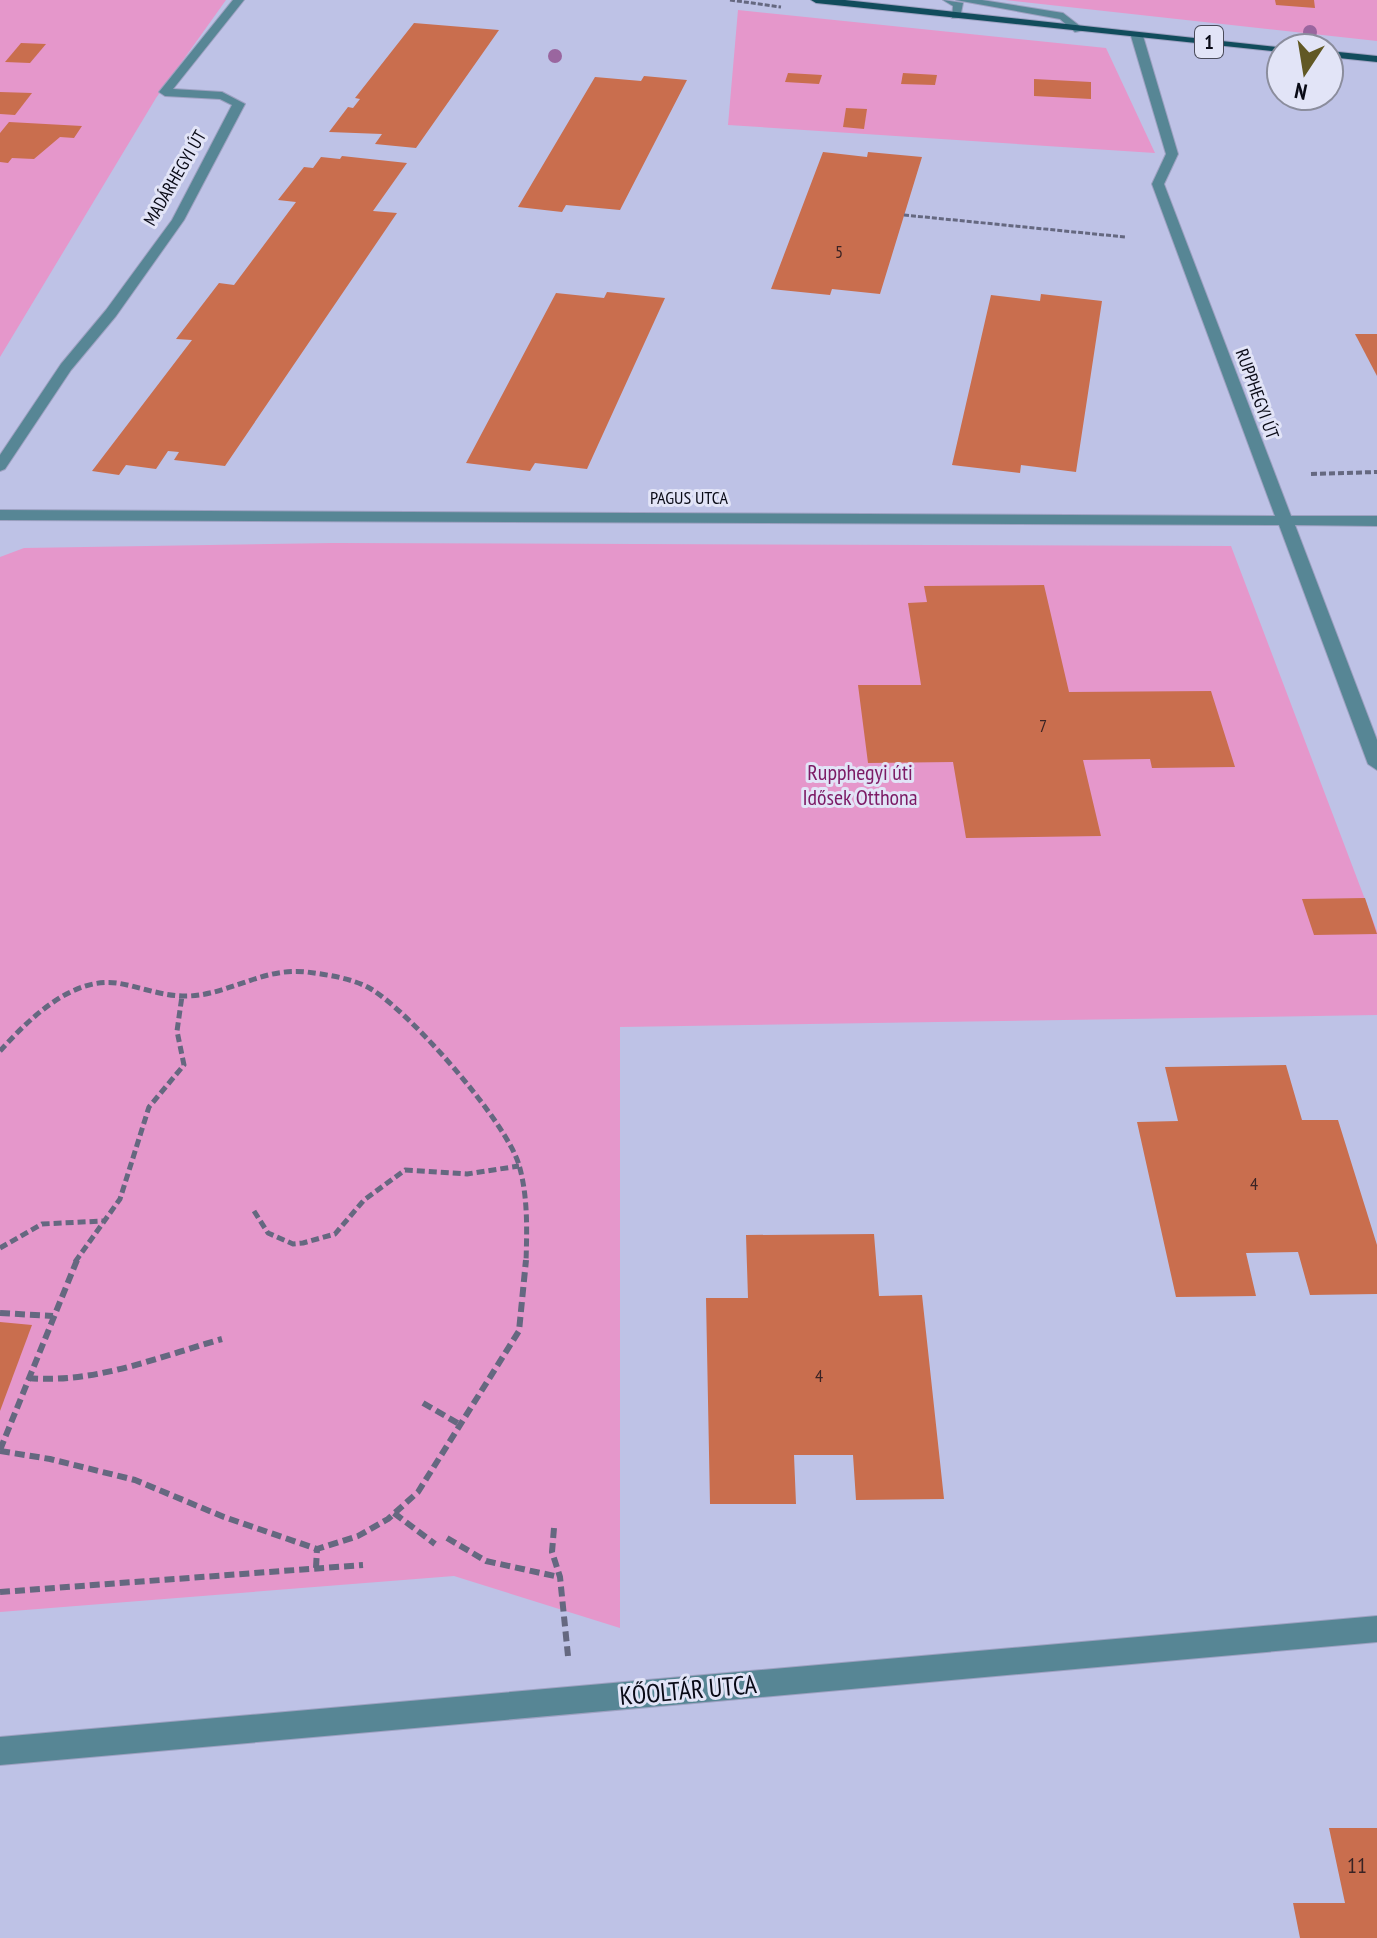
<svg xmlns="http://www.w3.org/2000/svg" width="1377" height="1938" viewBox="0 0 1377 1938" font-family="'PT Sans Narrow',sans-serif">
  <style>
    .green { fill: #e597cb }
    .building { fill: #c96e4e }
    .lines { fill: none; stroke-linecap: round; stroke-linejoin: round }
    .lane-casing { stroke: #9da1c1; stroke-width: 2 }
    .street-casing { stroke: #9da1c1; stroke-width: 2 }
    .primary-casing { stroke: #9da1c1; stroke-width: 2 }
    .path-far3 { stroke: #656880; stroke-width: 3; stroke-dasharray: 5 2; stroke-linecap: butt }
    .path-far2 { stroke: #656880; stroke-width: 4; stroke-dasharray: 6 3; stroke-linecap: butt }
    .path-far1 { stroke: #656880; stroke-width: 5; stroke-dasharray: 8 4; stroke-linecap: butt }
    .path { stroke: #656880; stroke-width: 6; stroke-dasharray: 10 5; stroke-linecap: butt }
    .lane { fill: #578695; fill-rule: evenodd }
    .street { fill: #578695; fill-rule: evenodd }
    .primary { fill: #114c5c; fill-rule: evenodd }
    .tree { fill: #9a669f }
    .labels { text-anchor: middle; stroke-width: 6; stroke-linejoin: round; paint-order: stroke }
    .far-street-label { font-size: 18px; fill: #090a16; stroke: #e2e4f7 }
    .number-label { font-size: 18px; fill: #392324 }
    .shield { fill: #e2e4f7; stroke: #4a4b5a; stroke-width: 2 }
    .shield-label { font-size: 20px; font-weight: bold; fill: #090a16 }
    .park-label { font-size: 22px; fill: #7c1a65; stroke: #e2e4f7 }
    .near-number-label { font-size: 22px; fill: #392324 }
    .near-street-label { font-size: 26px; fill: #090a16; stroke: #e2e4f7 }
  </style>
  <rect width="100%" height="100%" fill="#bec2e6"/>
  <g class="green">
    <path d="M0,0H226L156,98L0,357Z"/>
    <path d="M1005,0H1377V41Z"/>
    <path d="M738,10L1106,48L1155,153L728,125Z"/>
    <path d="M333,543L1231,546L1377,931V1015L620,1027V1628L454,1576L0,1612V557L24,548Z"/>
  </g>
  <g class="building">
    <path d="M1275,0H1314L1315,8L1276,5Z"/>
    <path d="M414,23L499,30L416,148L375,144L382,134L329,132L348,107L353,108L360,99L355,98Z"/>
    <path d="M21,43L46,44L30,63L5,62Z"/>
    <path d="M788,73L822,75L819,84L785,82Z"/>
    <path d="M903,73L937,75L935,85L901,84Z"/>
    <path d="M644,76L687,80L620,210L566,205L562,212L518,207L595,77L641,81Z"/>
    <path d="M1034,79L1091,82V99L1034,96Z"/>
    <path d="M0,92L32,93L15,115L0,114Z"/>
    <path d="M846,108L867,109L864,129L843,127Z"/>
    <path d="M9,122L82,126L74,138L60,137L34,159L12,158L8,163L0,162V133Z"/>
    <path d="M823,152L867,157L868,152L922,157L880,294L832,289L830,295L771,289Z"/>
    <path d="M342,156L407,163L373,211L397,213L225,466L174,460L179,452L168,451L156,469L126,465L119,475L92,471L192,340L176,339L219,283L234,285L296,202L278,200L304,167L313,168L321,157L340,159Z"/>
    <path d="M607,292L665,298L587,469L535,463L530,471L466,463L556,293L604,298Z"/>
    <path d="M1041,294L1102,301L1076,472L1021,465L1020,473L952,465L991,295L1040,301Z"/>
    <path d="M1355,334H1377V376Z"/>
    <path d="M1044,585L1069,692L1211,691L1235,767L1152,768L1150,759L1083,760L1101,836L966,838L953,762L868,763L858,685H921L908,603L927,602L924,586Z"/>
    <path d="M1365,898L1377,934L1314,935L1302,899Z"/>
    <path d="M1286,1065L1302,1120H1338L1377,1245V1294L1310,1295L1298,1252L1246,1253L1256,1296L1176,1297L1137,1122L1178,1121L1165,1067Z"/>
    <path d="M874,1234L879,1296L922,1295L944,1499L856,1500L853,1455H794L796,1504H710L706,1298H748L746,1235Z"/>
    <path d="M0,1322L32,1325L0,1411Z"/>
    <path d="M1329,1828H1377V1938H1300L1293,1903H1345Z"/>
  </g>
  <g class="lines">
    <defs>
      <path id="lane" d="M956,0H982L1063,13L1085,30L1075,32L1060,19Z"/>
      <g id="street">
        <path d="M233,0H244L173,89L222,92L245,104L184,220L116,316L71,370L5,469L0,471V455L61,364L106,310L172,220L232,105L220,99L165,96L159,92Z"/>
        <path d="M943,0L963,3L960,18H952L953,6Z"/>
        <path d="M1137,33L1143,36L1178,154L1164,184L1291,516H1377V526L1295,525L1377,740V770L1368,764L1279,525L0,520V510L1275,516L1152,184L1166,154L1131,36Z"/>
        <path d="M1377,1616V1642L0,1765V1737Z"/>
      </g>
      <g id="primary">
        <path d="M811,0H845L1286,48H1281V52L816,3Z"/>
        <path d="M1329,51L1377,56V62L1329,57Z"/>
      </g>
    </defs>
    <use href="#lane" class="lane-casing"/>
    <use href="#street" class="street-casing"/>
    <use href="#primary" class="primary-casing"/>
    <g class="path-far3">
      <path d="M730,0L781,7"/>
      <path d="M904,215L1125,237"/>
    </g>
    <path class="path-far2" d="M1311,474L1377,472"/>
    <g class="path-far1">
      <path d="M0,1051C28,1020 71,977 117,983C141,987 164,997 189,996C231,994 263,967 307,972C328,975 352,978 371,989C411,1013 506,1121 519,1165C528,1196 527,1230 526,1262"/>
      <path d="M254,1211L268,1233L293,1244L303,1243L335,1234L364,1200L405,1170L467,1174L519,1166"/>
      <path d="M0,1248L42,1224L103,1221"/>
      <path d="M75,1262L120,1199L149,1107L184,1065L177,1031L182,996"/>
    </g>
    <g class="path">
      <path d="M0,1313L53,1316"/>
      <path d="M28,1378C95,1384 158,1357 222,1339"/>
      <path d="M423,1403L461,1425"/>
      <path d="M0,1450L77,1260"/>
      <path d="M0,1451L50,1459L135,1480L224,1517L317,1549L358,1536L388,1519L418,1492L519,1331L526,1260"/>
      <path d="M394,1513L435,1544"/>
      <path d="M554,1528L552,1552L560,1577L568,1656"/>
      <path d="M447,1538L486,1561L559,1577"/>
      <path d="M316,1568L317,1549"/>
      <path d="M0,1592L363,1565"/>
    </g>
    <use href="#lane" class="lane"/>
    <use href="#street" class="street"/>
    <use href="#primary" class="primary"/>
  </g>
  <g class="tree">
    <circle cx="1310" cy="32" r="7"/>
    <circle cx="555" cy="56" r="7"/>
  </g>
  <g class="labels">
    <g class="far-street-label">
      <text transform="translate(175 178) rotate(-60)" y="6">MADÁRHEGYI ÚT</text>
      <text transform="translate(1257 394) rotate(70)" y="6">RUPPHEGYI ÚT</text>
      <text x="689" y="504">PAGUS UTCA</text>
    </g>
    <g class="number-label">
      <text x="839" y="258">5</text>
      <text x="1043" y="732">7</text>
      <text x="1254" y="1190">4</text>
      <text x="819" y="1382">4</text>
    </g>
    <rect class="shield" x="1195" y="26" width="28" height="32" rx="6"/>
    <g class="shield-label">
      <text x="1209" y="49">1</text>
    </g>
    <g class="park-label">
      <text x="860" y="780">Rupphegyi úti<tspan x="860" dy="25">Idősek Otthona</tspan></text>
    </g>
    <g class="near-number-label">
      <text x="1357" y="1873">11</text>
    </g>
    <g class="near-street-label">
      <text transform="translate(688 1690) rotate(-5)" y="9">KŐOLTÁR UTCA</text>
    </g>
  </g>
  <g transform="translate(1305 72) rotate(192)"><circle r="38" fill="#e2e4f7" stroke="#8b8d9d" stroke-width="2"/>
  <path d="M0-6L14 30L0 20L-14 30Z" fill="#615824"/>
  <text y="-12" font-size="22" font-weight="bold" text-anchor="middle" fill="#090a16">N</text>
  </g>
</svg>
